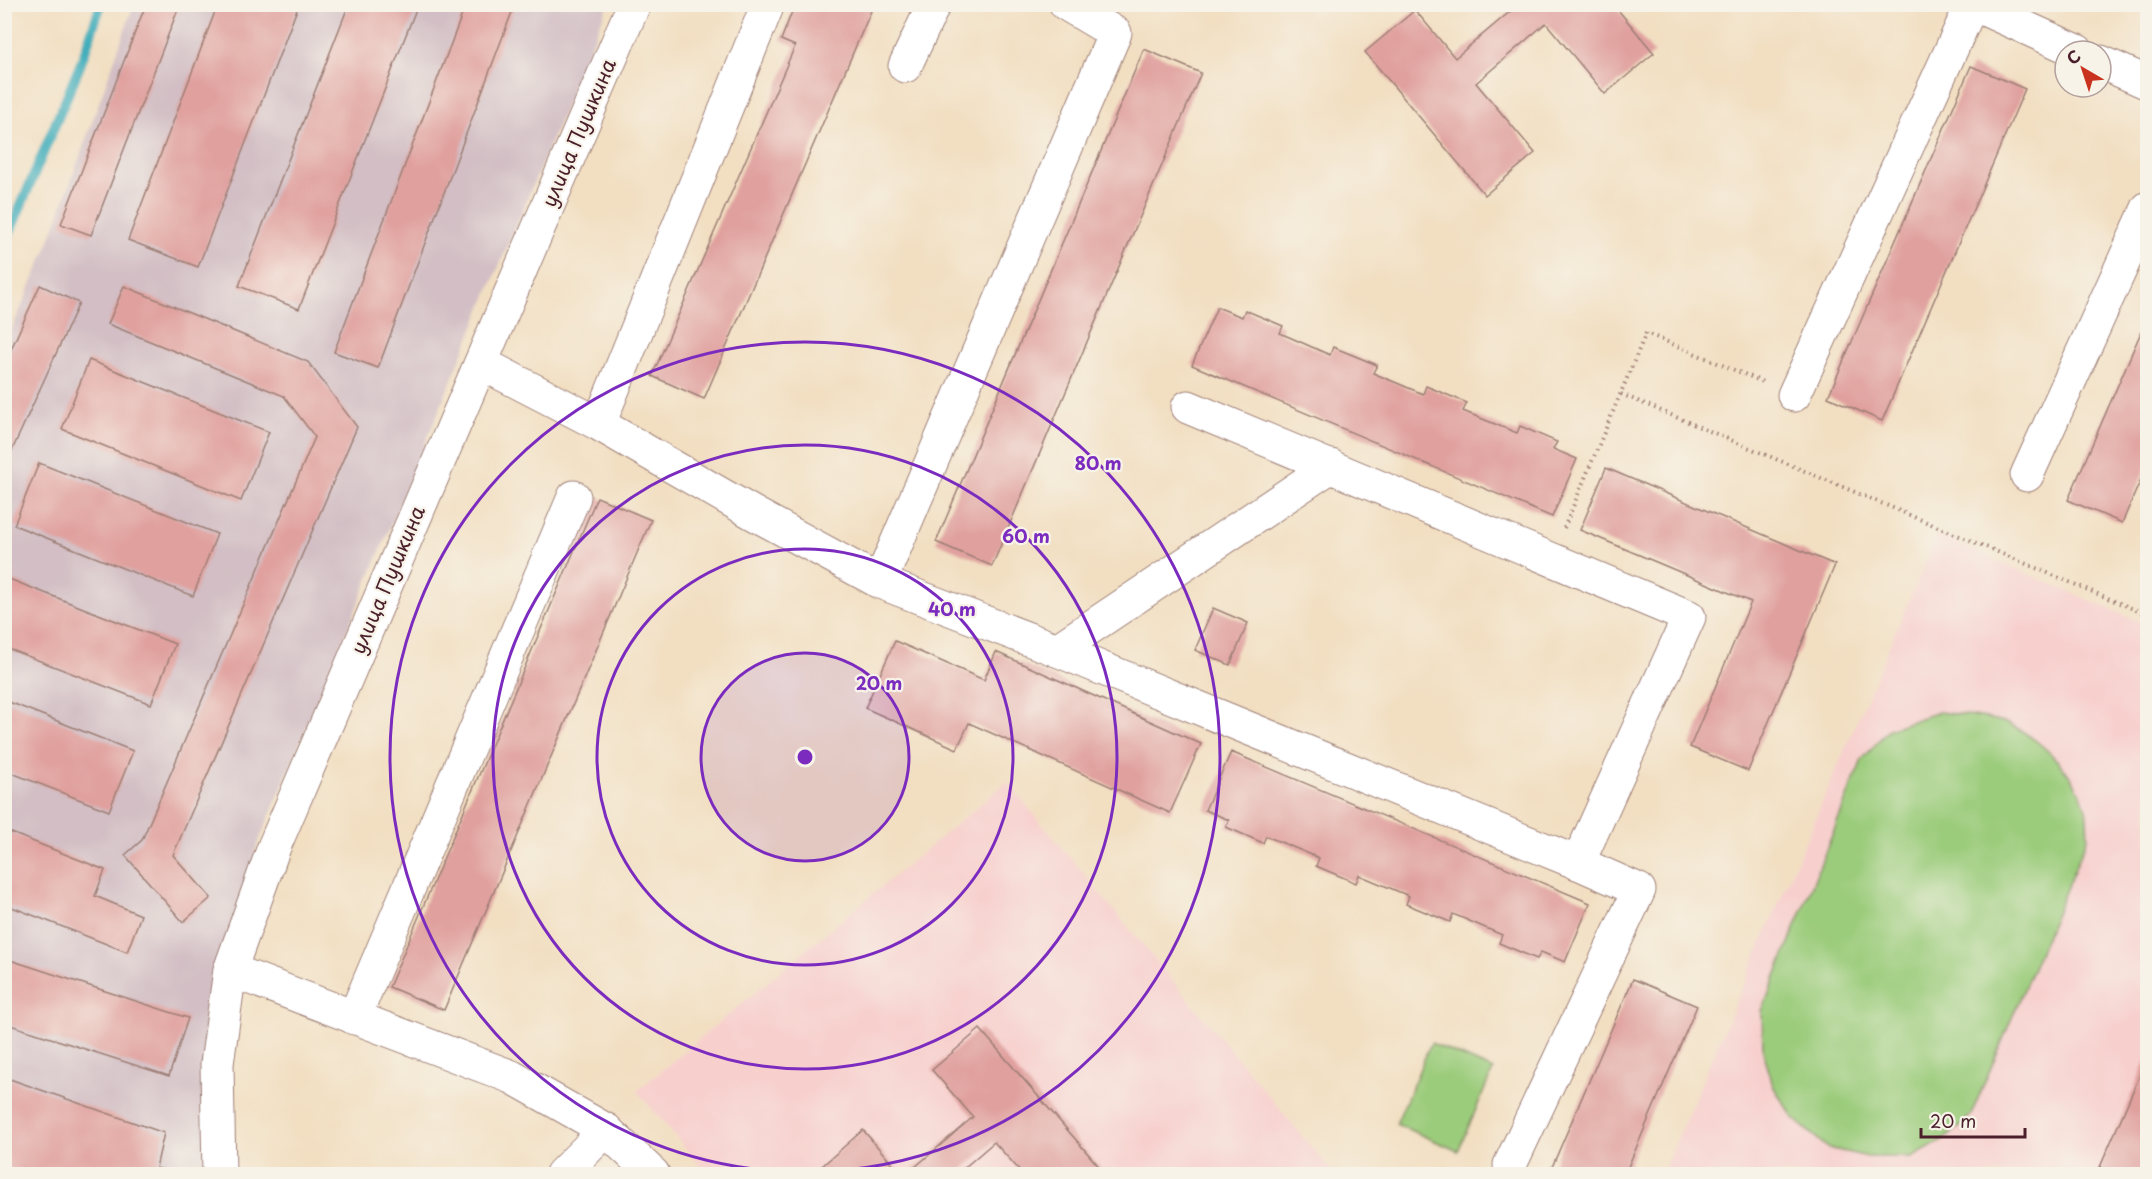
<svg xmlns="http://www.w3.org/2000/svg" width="2152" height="1179" viewBox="0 0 2152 1179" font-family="'Playpen Sans',sans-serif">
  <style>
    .built { fill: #f7d0ce }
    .industrial { fill: #d2bec4 }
    .green { fill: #9bcc7c; stroke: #727654; stroke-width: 1.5 }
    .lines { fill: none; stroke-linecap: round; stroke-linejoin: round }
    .stream { stroke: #3dacba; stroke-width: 10 }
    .building { fill: #e0a09e }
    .minor-casing { stroke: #9e7f76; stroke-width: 35 }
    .path { stroke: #9e7f76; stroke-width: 4; stroke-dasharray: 1.5 4.5; stroke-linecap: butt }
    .minor { stroke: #fff; stroke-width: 33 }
    .ring { fill: none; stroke: #7b2cbf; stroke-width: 3 }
    .labels { text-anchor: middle; stroke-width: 4.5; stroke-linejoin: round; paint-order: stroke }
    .street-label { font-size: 20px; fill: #4a1f2b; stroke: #f7f3e8 }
    .centre { fill: #7b2cbf; stroke: #f7f3e8; stroke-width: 3 }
    .ring-label { font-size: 18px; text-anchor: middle; font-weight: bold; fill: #7b2cbf; stroke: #f7f3e8; stroke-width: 4.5; stroke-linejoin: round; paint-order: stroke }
  </style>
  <rect width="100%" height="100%" fill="#f7f3e8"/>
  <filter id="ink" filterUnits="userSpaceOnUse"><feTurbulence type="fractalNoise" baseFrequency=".0167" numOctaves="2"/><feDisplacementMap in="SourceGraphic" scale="12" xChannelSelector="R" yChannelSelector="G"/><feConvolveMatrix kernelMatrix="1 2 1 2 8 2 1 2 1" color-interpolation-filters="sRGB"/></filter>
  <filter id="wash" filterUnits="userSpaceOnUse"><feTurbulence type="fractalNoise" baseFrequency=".008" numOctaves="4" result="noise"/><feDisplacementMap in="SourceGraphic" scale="24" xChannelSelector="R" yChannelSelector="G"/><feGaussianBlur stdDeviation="1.35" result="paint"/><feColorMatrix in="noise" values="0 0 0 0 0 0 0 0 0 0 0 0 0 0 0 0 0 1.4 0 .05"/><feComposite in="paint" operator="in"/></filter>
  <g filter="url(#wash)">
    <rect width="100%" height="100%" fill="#f2dfc2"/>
    <g class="built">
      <path d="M1937,535L2147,625V1174H1662Z"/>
      <path d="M1007,782L1334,1174H707L637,1091Z"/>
    </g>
    <path class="industrial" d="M134,5H608L255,851L204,1174H5V345L47,248Z"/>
    <g class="green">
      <path d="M1938,712C1961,715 1994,716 2015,727C2044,743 2074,773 2085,805C2088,814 2087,827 2088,837L1971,1115L1949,1136L1912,1157H1868L1828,1148L1795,1120L1773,1086L1763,1050L1762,1011L1862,760L1889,729Z"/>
      <path d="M1431,1043L1493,1070L1458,1151L1396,1124Z"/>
    </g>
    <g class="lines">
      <path class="stream" d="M4,246L81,63L101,4"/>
    </g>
    <g id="blocks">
      <g class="building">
        <path d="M146,4H180L91,235L61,224Z"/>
        <path d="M218,4H299L198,267L128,240Z"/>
        <path d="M349,4H418L299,309L239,286Z"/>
        <path d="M466,4H515L378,368L334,352Z"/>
        <path d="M795,4H874L704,399L652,376L795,46L781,40Z"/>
        <path d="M1519,4H1613L1654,53L1605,94L1546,23L1476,83L1535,153L1485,195L1365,52L1415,10L1455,58Z"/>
        <path d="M1144,49L1201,73L992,566L936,542Z"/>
        <path d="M1971,66L2025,89L1882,421L1828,397Z"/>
        <path d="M40,285L79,303L4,468V365Z"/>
        <path d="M124,286L308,362L357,427L173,855L211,898L183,922L125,855L142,840L315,437L284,396L108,324Z"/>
        <path d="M1217,307L1242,317L1245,310L1283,326L1280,333L1330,355L1333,347L1377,365L1373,373L1423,394L1426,386L1467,403L1463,411L1517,433L1520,426L1557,442L1553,449L1577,459L1552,517L1192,365Z"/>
        <path d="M2148,316V463L2122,523L2068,500Z"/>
        <path d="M89,360L269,432L241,501L62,429Z"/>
        <path d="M39,463L217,534L193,596L14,525Z"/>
        <path d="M1606,468L1835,565L1748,771L1690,747L1751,602L1580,530Z"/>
        <path d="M597,497L651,520L444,1010L389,987Z"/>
        <path d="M4,577L175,644L151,704L4,647Z"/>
        <path d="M1213,608L1248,623L1230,665L1195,650Z"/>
        <path d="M895,641L984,680L996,652L1201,744L1170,813L969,723L957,749L865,708Z"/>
        <path d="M4,700L133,751L109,811L4,770Z"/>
        <path d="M1231,752L1590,903L1565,962L1541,952L1537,959L1499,943L1502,935L1453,914L1450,922L1406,904L1409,896L1359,875L1356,883L1316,866L1319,858L1266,836L1263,843L1226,827L1229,820L1205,810Z"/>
        <path d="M4,830L105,870L95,896L141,915L127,952L4,904Z"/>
        <path d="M4,958L188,1018L169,1076L4,1023Z"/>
        <path d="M1633,979L1697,1006L1625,1174H1549Z"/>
        <path d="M980,1029L1102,1170L1097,1174H1023L994,1142L957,1174H907L973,1117L932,1070Z"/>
        <path d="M2148,1057V1174H2097L2139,1077Z"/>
        <path d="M4,1077L164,1133L156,1168L181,1174H37L4,1167Z"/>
        <path d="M863,1130L901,1174H815L814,1173Z"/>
      </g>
    </g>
  </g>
  <g filter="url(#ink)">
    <use href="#blocks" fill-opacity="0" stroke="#9e7f76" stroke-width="1.5"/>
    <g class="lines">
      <defs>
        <g id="minor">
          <path d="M1973,4L2077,51"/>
          <path d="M2101,62L2148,83"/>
          <path d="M905,66L934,4"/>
          <path d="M481,363L599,424L753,513L880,582L1057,650L1578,863L1689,617L1188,407"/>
          <path d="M1794,395L1972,4"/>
          <path d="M599,424L768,4"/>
          <path d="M2027,475L2148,208"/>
          <path d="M880,582L1115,33L1066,4"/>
          <path d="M1057,650L1331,466"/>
          <path d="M230,970L512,1077L606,1130L653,1174"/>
          <path d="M354,1018L574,497"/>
          <path d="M1510,1165L1639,890L1578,863"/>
          <path d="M219,1174L217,1064L230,970L274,847L634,4"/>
          <path d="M562,1174L606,1130"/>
        </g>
      </defs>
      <use href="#minor" class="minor-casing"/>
      <g class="path">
        <path d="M1621,394L2148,615"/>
        <path d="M1564,528L1646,333L1763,382"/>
      </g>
      <use href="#minor" class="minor"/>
    </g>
  </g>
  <circle cx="805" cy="757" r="104" fill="#7b2cbf" fill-opacity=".12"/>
  <g class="ring">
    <circle cx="805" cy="757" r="104"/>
    <circle cx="805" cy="757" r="208"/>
    <circle cx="805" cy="757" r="312"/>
    <circle cx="805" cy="757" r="415"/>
  </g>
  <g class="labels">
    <g class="street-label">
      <text transform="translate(579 133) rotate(-67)" y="7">улица Пушкина</text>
      <text transform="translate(388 580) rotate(-67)" y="7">улица Пушкина</text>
    </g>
  </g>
  <circle cx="805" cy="757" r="9" class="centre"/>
  <g class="ring-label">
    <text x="1098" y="470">80 m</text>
    <text x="1026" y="543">60 m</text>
    <text x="952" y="616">40 m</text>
    <text x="879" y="690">20 m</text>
  </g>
  <rect width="2152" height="1179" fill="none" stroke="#f7f3e8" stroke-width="24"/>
  <g transform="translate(2083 69) rotate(321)"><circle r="28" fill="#f7f3e8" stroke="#b29e9c" stroke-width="1.5"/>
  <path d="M0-4.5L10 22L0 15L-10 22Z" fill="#c8321e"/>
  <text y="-9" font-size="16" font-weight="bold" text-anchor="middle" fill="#4a1f2b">С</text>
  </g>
  <path d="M1921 1128v9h104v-9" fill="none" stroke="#4a1f2b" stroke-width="3"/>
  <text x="1930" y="1128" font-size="18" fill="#4a1f2b" stroke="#f7f3e8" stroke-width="4.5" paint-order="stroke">20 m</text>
</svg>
